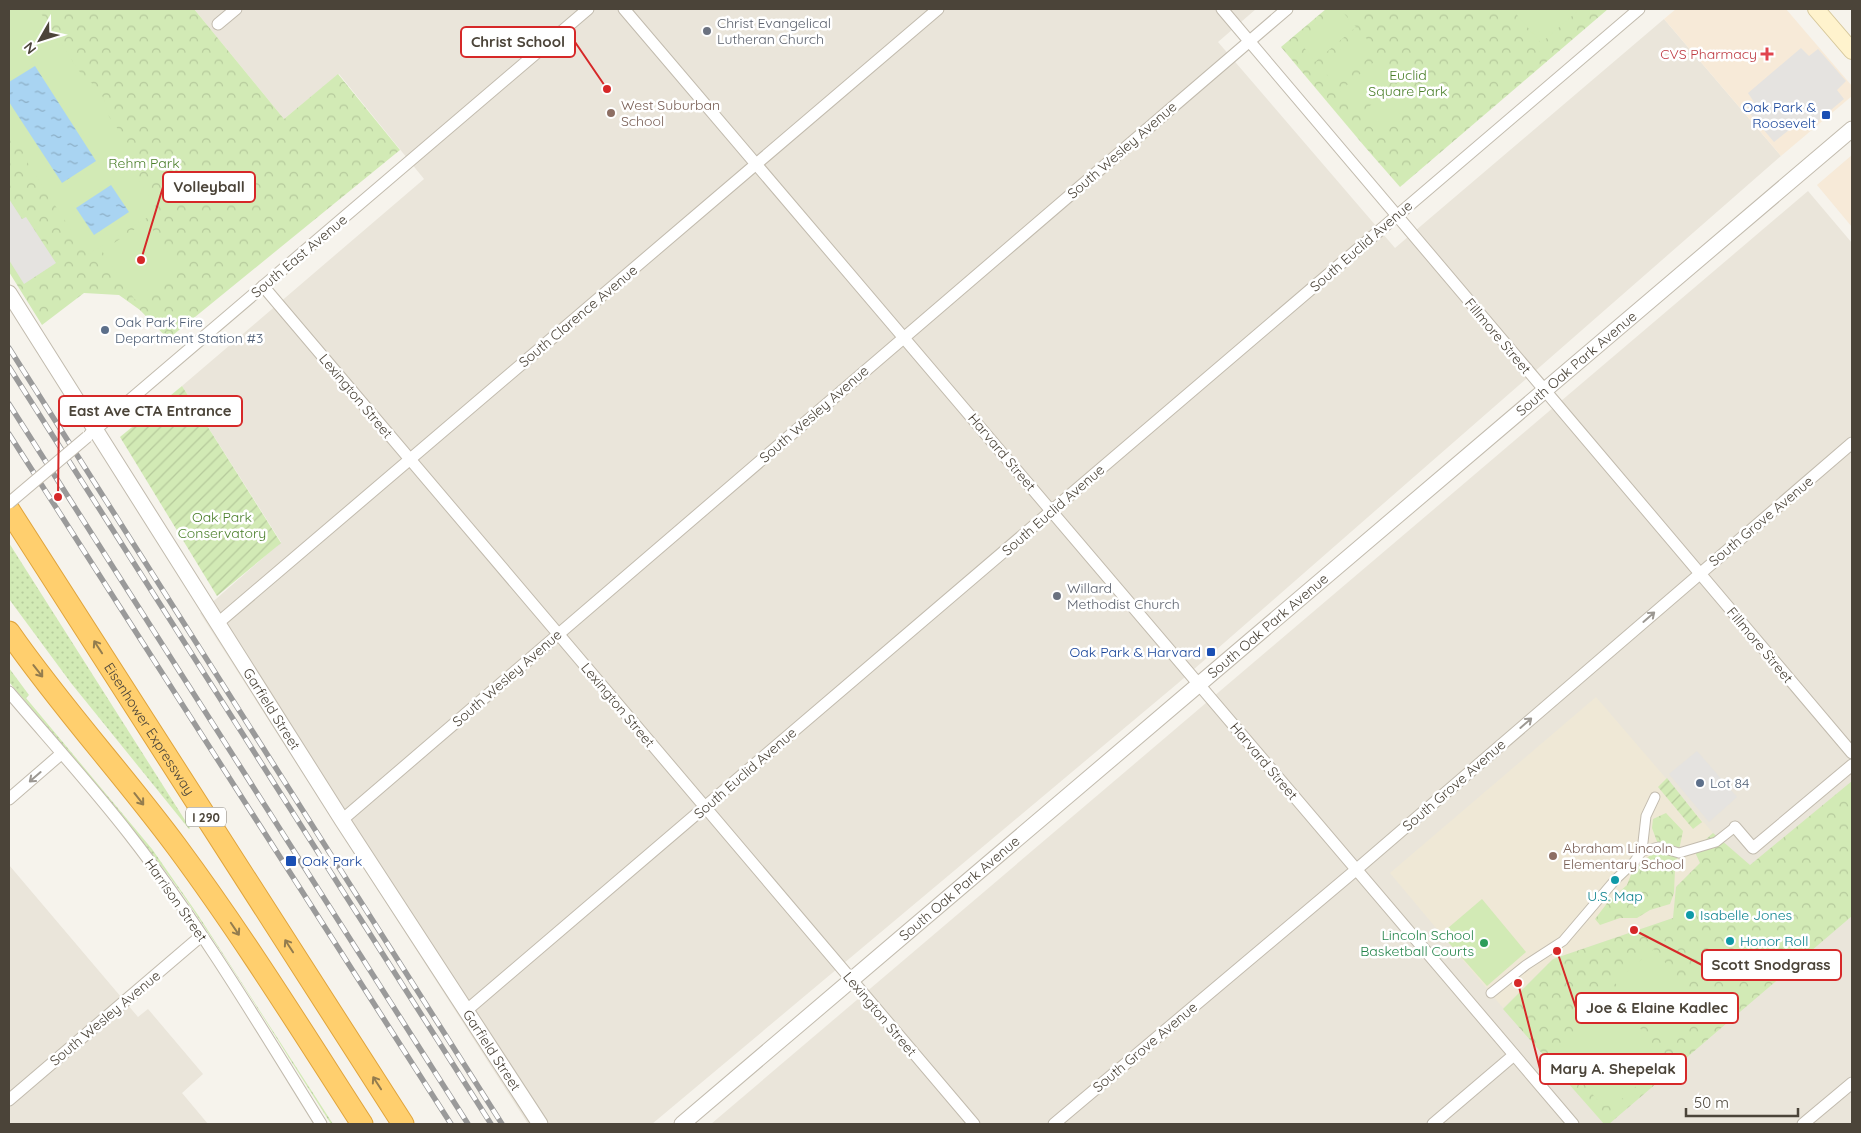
<svg xmlns="http://www.w3.org/2000/svg" width="1861" height="1133" viewBox="0 0 1861 1133" font-family="Quicksand,sans-serif">
<style>
.residential{fill:#eae5da}
.commercial{fill:#f7ead8}
.education{fill:#efe8d6}
.grass{fill:url(#grass-dots)}
.park{fill:url(#park-crowns)}
.garden{fill:url(#garden-furrows)}
.pitch{fill:#d2eab5}
.parking{fill:#e5e3e0}
.water{fill:url(#water-ripples)}
.lines{fill:none;stroke-linecap:round;stroke-linejoin:round}
.pedestrian-casing{stroke:#c2bbae;stroke-width:11}
.minor-casing{stroke:#c2bbae;stroke-width:13}
.tertiary-casing{stroke:#c2bbae;stroke-width:17}
.secondary-casing{stroke:#d6c79b;stroke-width:18}
.motorway-casing{stroke:#e0a43c;stroke-width:23}
.pedestrian{stroke:#fff;stroke-width:9}
.minor{stroke:#fff;stroke-width:11}
.tertiary{stroke:#fff;stroke-width:15}
.secondary{stroke:#fff3cd;stroke-width:16}
.motorway{stroke:#ffcf6e;stroke-width:21}
.rail-casing{stroke:#9a9a9a;stroke-width:5.5}
.rail{stroke:#fff;stroke-width:4;stroke-dasharray:11;stroke-linecap:butt}
.minor-bridge-casing{stroke:#c2bbae;stroke-width:13;stroke-linecap:butt}
.minor-bridge{stroke:#fff;stroke-width:11}
.oneway{stroke:#9c9892}
.oneway2{stroke:#937c4e}
.worship-dot{fill:#6b7280;stroke:#fff;stroke-width:2}
.health-dot{fill:#e0444e;stroke:#fff;stroke-width:2}
.education-dot{fill:#8d6e63;stroke:#fff;stroke-width:2}
.transit-dot{fill:#1a4fb4;stroke:#fff;stroke-width:2}
.service-dot{fill:#5c6f8a;stroke:#fff;stroke-width:2}
.culture-dot{fill:#0f9aa8;stroke:#fff;stroke-width:2}
.leisure-dot{fill:#2e9e5b;stroke:#fff;stroke-width:2}
.labels{text-anchor:middle;dominant-baseline:central;stroke-width:5;stroke-linejoin:round;paint-order:stroke}
.shield{fill:#fff;stroke:#817c74;stroke-width:1}
.shield-label{font-size:12px;font-weight:bold;fill:#4b4439}
.worship-label{font-size:14px;fill:#5b616d;stroke:#fff;text-anchor:start}
.health-label{font-size:14px;fill:#be3a42;stroke:#fff;text-anchor:end}
.park-label{font-size:14px;fill:#4a7f2a;stroke:#fff}
.education-label{font-size:14px;fill:#785e54;stroke:#fff;text-anchor:start}
.transit-label{font-size:14px;fill:#164399;stroke:#fff;text-anchor:end}
.street-label{font-size:14px;fill:#4b4439;stroke:#fff}
.service-label{font-size:14px;fill:#4e5e75;stroke:#fff;text-anchor:start}
.culture-label{font-size:14px;fill:#0d838f;stroke:#fff;text-anchor:start}
.leisure-label{font-size:14px;fill:#27864d;stroke:#fff;text-anchor:end}
.leader{fill:none;stroke:#d62828;stroke-width:2}
.callout-dot{fill:#d62828;stroke:#fff;stroke-width:2}
.callout{fill:#fff;stroke:#d62828;stroke-width:2}
.callout-label{font-size:15px;text-anchor:middle;font-weight:bold;fill:#4b4439}
</style>
<defs>
<pattern id="grass-dots" width="8" height="8" patternUnits="userSpaceOnUse" patternTransform="scale(1.25)"><rect width="8" height="8" fill="#d2eab5"/><path d="M2 2h.1M6 6h.1" fill="none" stroke="#b6ca9c" stroke-width="1.8" stroke-linecap="round"/></pattern>
<pattern id="park-crowns" width="20" height="18" patternUnits="userSpaceOnUse" patternTransform="scale(1.25)"><rect width="20" height="18" fill="#d2eab5"/><path d="M2 6a3 3 0 1 1 6 0M12 15a3 3 0 1 1 6 0" fill="none" stroke="#b6ca9c"/></pattern>
<pattern id="garden-furrows" width="10" height="10" patternUnits="userSpaceOnUse" patternTransform="scale(1.25)"><rect width="10" height="10" fill="#d2eab5"/><path d="M-1 1l2-2M0 10L10 0M9 11l2-2" fill="none" stroke="#b6ca9c"/></pattern>
<pattern id="water-ripples" width="26" height="14" patternUnits="userSpaceOnUse" patternTransform="scale(1.25)"><rect width="26" height="14" fill="#a9d4f2"/><path d="M2 4q2-2 4 0t4 0M15 11q2-2 4 0t4 0" fill="none" stroke="#8caec5"/></pattern>
</defs>
<rect width="100%" height="100%" fill="#f6f3ec"/>
<!-- residential -->
<g class="residential">
<path d="M194 9H1256L1218 42 1395 248 1664 19 1781 156 1177 684 652 1124H528L200 613 281 542 182 386 424 179 339 74 284 119Z"/>
<path d="M1808 191 1852 243V1124H711Z"/>
<path d="M9 865 138 1017 148 1009 203 1074 182 1093 208 1124H9Z"/>
</g>
<!-- commercial -->
<g class="commercial">
<path d="M1676 9H1786L1852 86V96L1781 156 1664 19Z"/>
<path d="M1852 155V227L1817 185Z"/>
</g>
<!-- education -->
<path class="education" d="M1596 697 1713 833 1694 850 1700 863 1676 887 1673 918 1553 959 1503 1008 1390 873Z"/>
<!-- grass -->
<g class="grass">
<path d="M9 543 190 828 189 829 71 683 9 599Z"/>
<path d="M9 668 29 695 26 698 152 849 198 915 333 1124H331C281 1046 233 967 180 891 127 818 67 751 9 682Z"/>
</g>
<!-- park -->
<g class="park">
<path d="M9 9H194L284 119 338 74 400 150 168 339 140 310 119 295 84 293 42 325 9 272Z"/>
<path d="M1326 9H1608L1400 187 1365 147 1281 47Z"/>
<path d="M1852 781V916L1609 1124H1604L1503 1009 1553 959 1673 918 1676 887 1700 863 1694 850 1713 833 1750 865Z"/>
<path d="M1666 813 1683 831 1675 869 1674 893 1670 904 1650 910 1637 918H1620L1600 925 1595 919 1608 902 1627 885 1632 872 1659 847 1652 828 1653 819Z"/>
</g>
<!-- garden -->
<g class="garden">
<path d="M182 386 281 543 217 596 120 437Z"/>
<path d="M1667 778 1702 822 1693 829 1658 787Z"/>
</g>
<!-- pitch -->
<g class="pitch">
<path d="M9 9H37L47 21 79 71 100 91 105 102 108 115 134 152 125 158 158 211 87 255 22 154 24 153 12 134 10 135 9 133Z"/>
<path d="M1340 9 1356 27 1315 62 1300 42Z"/>
<path d="M1512 9H1580L1541 43Z"/>
<path d="M1361 32 1377 51 1336 85 1320 67Z"/>
<path d="M1381 56 1397 75 1356 109 1340 91Z"/>
<path d="M1401 80 1417 99 1376 133 1360 114Z"/>
<path d="M147 221 180 270 135 300 102 251Z"/>
<path d="M1482 899 1526 952 1487 986 1441 934Z"/>
<path d="M1654 949 1707 1013 1668 1046 1614 982Z"/>
<path d="M1604 1010 1635 1022 1666 1060 1615 1105 1602 1106 1560 1054 1573 1035Z"/>
</g>
<!-- parking -->
<g class="parking">
<path d="M1801 48 1809 56 1818 49 1846 81 1837 90 1844 99 1807 130 1799 122 1774 142 1746 109 1754 102 1748 93Z"/>
<path d="M9 199 22 219 26 217 56 263 24 284 9 260Z"/>
<path d="M1697 751 1737 797 1709 822 1669 774Z"/>
</g>
<!-- water -->
<g class="water">
<path d="M35 66 96 161 62 183 9 102V82Z"/>
<path d="M111 185 129 212 94 235 76 208Z"/>
</g>
<g class="lines">
<defs>
<g id="pedestrian">
<path d="M1642 851 1646 816 1655 797"/>
<path d="M1491 993 1526 965 1563 941 1615 880 1634 862 1642 851 1659 847 1679 853 1716 842 1735 827"/>
</g>
<g id="minor">
<path d="M624 9 1573 1124"/>
<path d="M1222 9 1852 753"/>
<path d="M218 24 236 9"/>
<path d="M263 286 974 1124"/>
<path d="M90 434 588 9"/>
<path d="M218 623 938 9"/>
<path d="M9 692C49 739 91 785 129 834 200 925 260 1026 321 1124"/>
<path d="M9 799 61 754"/>
<path d="M342 820 1287 9"/>
<path d="M1735 827 1753 848 1852 765"/>
<path d="M467 1010 1639 9"/>
<path d="M9 1100 201 936"/>
<path d="M1054 1124 1357 869 1852 443"/>
<path d="M1433 1124 1514 1055"/>
<path d="M1803 1124 1852 1083"/>
</g>
<g id="tertiary">
<path id="s1" d="M9 293 342 820 540 1124"/>
<path id="s2" d="M682 1124 1852 129"/>
</g>
<path id="secondary" d="M1816 9 1852 51"/>
<g id="motorway">
<path id="s3" d="M9 510 403 1124"/>
<path d="M9 632C61 707 123 774 177 847 243 936 302 1031 362 1124"/>
</g>
</defs>
<!-- pedestrian casing -->
<use href="#pedestrian" class="pedestrian-casing"/>
<!-- minor casing -->
<use href="#minor" class="minor-casing"/>
<!-- tertiary casing -->
<use href="#tertiary" class="tertiary-casing"/>
<!-- secondary casing -->
<use href="#secondary" class="secondary-casing"/>
<!-- motorway casing -->
<use href="#motorway" class="motorway-casing"/>
<!-- pedestrian -->
<use href="#pedestrian" class="pedestrian"/>
<!-- minor -->
<use href="#minor" class="minor"/>
<!-- tertiary -->
<use href="#tertiary" class="tertiary"/>
<!-- secondary -->
<use href="#secondary" class="secondary"/>
<!-- motorway -->
<use href="#motorway" class="motorway"/>
<defs>
<g id="rail">
<path d="M9 348 502 1124"/>
<path d="M9 367 491 1124"/>
<path d="M9 404 468 1124"/>
<path d="M9 434 451 1124"/>
</g>
</defs>
<!-- rail casing -->
<use href="#rail" class="rail-casing"/>
<!-- rail -->
<use href="#rail" class="rail"/>
<defs>
<path id="minor-bridge" d="M9 503 87 437"/>
</defs>
<!-- minor-bridge casing -->
<use href="#minor-bridge" class="minor-bridge-casing"/>
<!-- minor-bridge -->
<use href="#minor-bridge" class="minor-bridge"/>
</g>
<!-- one-way arrows -->
<defs><path id="oneway-shaft" d="M-6 0H5M1.5-3L5.5 0L1.5 3" fill="none" stroke-width="1.6" stroke-linecap="round" stroke-linejoin="round" transform="scale(1.25)"/></defs>
<g class="oneway">
<use href="#oneway-shaft" transform="translate(1649 617) rotate(-41)"/>
<use href="#oneway-shaft" transform="translate(1526 723) rotate(-41)"/>
<use href="#oneway-shaft" transform="translate(35 777) rotate(139)"/>
</g>
<g class="oneway2">
<use href="#oneway-shaft" transform="translate(98 647) rotate(-123)"/>
<use href="#oneway-shaft" transform="translate(38 671) rotate(52)"/>
<use href="#oneway-shaft" transform="translate(139 799) rotate(52)"/>
<use href="#oneway-shaft" transform="translate(235 929) rotate(56)"/>
<use href="#oneway-shaft" transform="translate(289 946) rotate(-123)"/>
<use href="#oneway-shaft" transform="translate(377 1083) rotate(-123)"/>
</g>
<!-- markers -->
<g class="worship-dot">
<circle cx="707" cy="31" r="5"/>
<circle cx="1057" cy="596" r="5"/>
</g>
<path class="health-dot" d="M1764.5 46.5h5v5h5v5h-5v5h-5v-5h-5v-5h5z"/>
<g class="education-dot">
<circle cx="611" cy="113" r="5"/>
<circle cx="1553" cy="856" r="5"/>
</g>
<g class="transit-dot">
<rect x="1821" y="110" width="10" height="10" rx="2.5"/>
<rect x="1206" y="647" width="10" height="10" rx="2.5"/>
<rect x="285" y="855" width="12" height="12" rx="2.5"/>
</g>
<g class="service-dot">
<circle cx="105" cy="330" r="5"/>
<circle cx="1700" cy="783" r="5"/>
</g>
<g class="culture-dot">
<circle cx="1615" cy="880" r="5"/>
<circle cx="1690" cy="915" r="5"/>
<circle cx="1730" cy="941" r="5"/>
</g>
<circle class="leisure-dot" cx="1484" cy="943" r="5"/>
<g class="labels">
<!-- shield labels -->
<rect class="shield" x="186" y="807.5" width="40" height="19" rx="4"/>
<g class="shield-label">
<text x="206" y="817">I 290</text>
</g>
<!-- worship labels -->
<g class="worship-label">
<text x="717" y="23">Christ Evangelical<tspan x="717" dy="16">Lutheran Church</tspan></text>
<text x="1067" y="588">Willard<tspan x="1067" dy="16">Methodist Church</tspan></text>
</g>
<!-- health labels -->
<g class="health-label">
<text x="1757" y="54">CVS Pharmacy</text>
</g>
<!-- park labels -->
<g class="park-label">
<text x="1408" y="75">Euclid<tspan x="1408" dy="16">Square Park</tspan></text>
<text x="144" y="163">Rehm Park</text>
<text x="222" y="517">Oak Park<tspan x="222" dy="16">Conservatory</tspan></text>
</g>
<!-- education labels -->
<g class="education-label">
<text x="621" y="105">West Suburban<tspan x="621" dy="16">School</tspan></text>
<text x="1563" y="848">Abraham Lincoln<tspan x="1563" dy="16">Elementary School</tspan></text>
</g>
<!-- transit labels -->
<g class="transit-label">
<text x="1816" y="107">Oak Park &amp;<tspan x="1816" dy="16">Roosevelt</tspan></text>
<text x="1201" y="652">Oak Park &amp; Harvard</text>
<text x="302" y="861" text-anchor="start">Oak Park</text>
</g>
<!-- street labels -->
<g class="street-label">
<text transform="translate(1122 150) rotate(-41)">South Wesley Avenue</text>
<text transform="translate(1361 246) rotate(-41)">South Euclid Avenue</text>
<text transform="translate(299 256) rotate(-40)">South East Avenue</text>
<text transform="translate(578 316) rotate(-40)">South Clarence Avenue</text>
<text transform="translate(1498 336) rotate(50)">Fillmore Street</text>
<text stroke="none"><textPath href="#s2" startOffset="1174">South Oak Park Avenue</textPath></text>
<text transform="translate(356 396) rotate(50)">Lexington Street</text>
<text transform="translate(814 414) rotate(-41)">South Wesley Avenue</text>
<text transform="translate(1002 452) rotate(50)">Harvard Street</text>
<text transform="translate(1053 510) rotate(-41)">South Euclid Avenue</text>
<text transform="translate(1761 521) rotate(-40)">South Grove Avenue</text>
<text stroke="none"><textPath href="#s2" startOffset="769">South Oak Park Avenue</textPath></text>
<text transform="translate(1760 645) rotate(50)">Fillmore Street</text>
<text transform="translate(507 678) rotate(-41)">South Wesley Avenue</text>
<text transform="translate(618 705) rotate(50)">Lexington Street</text>
<text stroke="none"><textPath href="#s1" startOffset="492">Garfield Street</textPath></text>
<text stroke="none"><textPath href="#s3" startOffset="260">Eisenhower Expressway</textPath></text>
<text transform="translate(1264 761) rotate(50)">Harvard Street</text>
<text transform="translate(745 773) rotate(-41)">South Euclid Avenue</text>
<text transform="translate(1454 785) rotate(-41)">South Grove Avenue</text>
<text stroke="none"><textPath href="#s2" startOffset="364">South Oak Park Avenue</textPath></text>
<text transform="translate(176 900) rotate(55)">Harrison Street</text>
<text transform="translate(880 1014) rotate(50)">Lexington Street</text>
<text transform="translate(105 1018) rotate(-40)">South Wesley Avenue</text>
<text transform="translate(1145 1047) rotate(-40)">South Grove Avenue</text>
<text stroke="none"><textPath href="#s1" startOffset="898">Garfield Street</textPath></text>
</g>
<!-- service labels -->
<g class="service-label">
<text x="115" y="322">Oak Park Fire<tspan x="115" dy="16">Department Station #3</tspan></text>
<text x="1710" y="783">Lot 84</text>
</g>
<!-- culture labels -->
<g class="culture-label">
<text x="1615" y="896" text-anchor="middle">U.S. Map</text>
<text x="1700" y="915">Isabelle Jones</text>
<text x="1740" y="941">Honor Roll</text>
</g>
<!-- leisure labels -->
<g class="leisure-label">
<text x="1474" y="935">Lincoln School<tspan x="1474" dy="16">Basketball Courts</tspan></text>
</g>
</g>
<!-- callouts -->
<path class="leader" d="M607 89L575 42M141 260L163 187M58 497L59 411M1634 930L1702 965M1557 951L1576 1008M1518 983L1540 1069"/>
<g class="callout-dot">
<circle cx="607" cy="89" r="5"/>
<circle cx="141" cy="260" r="5"/>
<circle cx="58" cy="497" r="5"/>
<circle cx="1634" cy="930" r="5"/>
<circle cx="1557" cy="951" r="5"/>
<circle cx="1518" cy="983" r="5"/>
</g>
<g class="callout">
<rect x="461" y="27" width="114" height="30" rx="5"/>
<rect x="163" y="172" width="92" height="30" rx="5"/>
<rect x="59" y="396" width="183" height="30" rx="5"/>
<rect x="1702" y="950" width="139" height="30" rx="5"/>
<rect x="1576" y="993" width="162" height="30" rx="5"/>
<rect x="1540" y="1054" width="146" height="30" rx="5"/>
</g>
<g class="callout-label">
<text x="518" y="47">Christ School</text>
<text x="209" y="192">Volleyball</text>
<text x="150" y="416">East Ave CTA Entrance</text>
<text x="1771" y="970">Scott Snodgrass</text>
<text x="1657" y="1013">Joe &amp; Elaine Kadlec</text>
<text x="1613" y="1074">Mary A. Shepelak</text>
</g>
<!-- border -->
<rect width="1861" height="1133" fill="none" stroke="#4b4439" stroke-width="20"/>
<!-- north arrow -->
<g transform="translate(40 40) rotate(231)" stroke="#ffffff" stroke-width="4" paint-order="stroke">
<path d="M0-4L9 19L0 12L-9 19Z" fill="#4b4439"/>
<text y="-8" font-size="14" font-weight="bold" text-anchor="middle" fill="#4b4439">N</text>
</g>
<!-- scale -->
<path d="M1686 1108v8h112v-8" fill="none" stroke="#4b4439" stroke-width="2.5"/>
<text x="1694" y="1108" font-size="15" fill="#4b4439" stroke="#ffffff" stroke-width="4" paint-order="stroke">50 m</text>
</svg>
